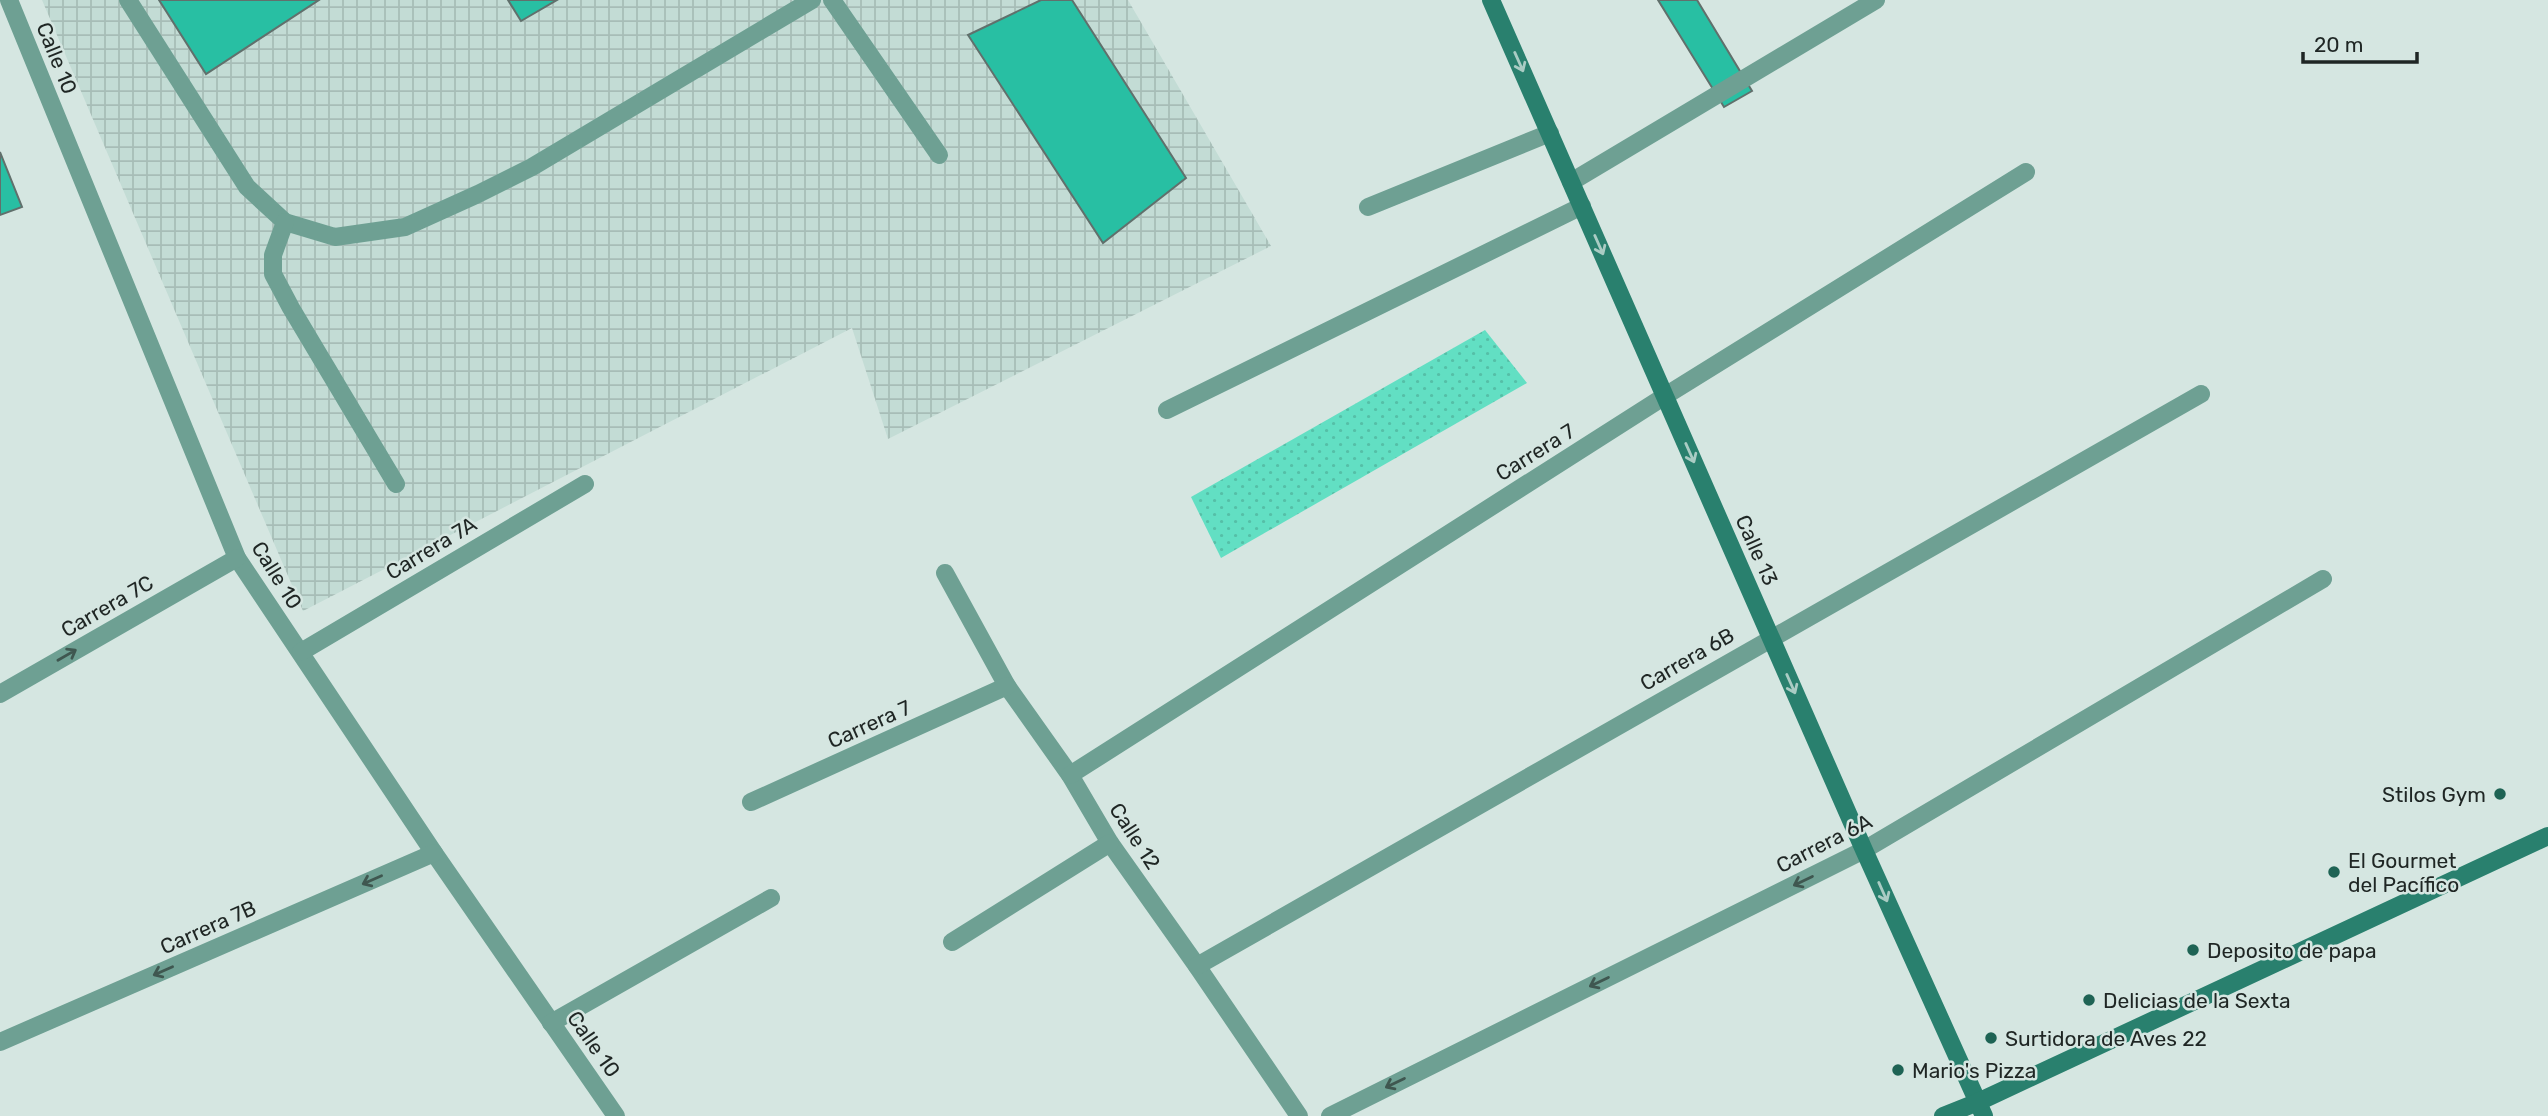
<svg xmlns="http://www.w3.org/2000/svg" width="2548" height="1116" viewBox="0 0 2548 1116" font-family="Rubik,sans-serif">
<style>
.industrial{fill:url(#industrial-grid)}
.grass{fill:url(#grass-dots)}
.building{fill:#28bfa3;stroke:#61706c;stroke-width:2}
.lines{fill:none;stroke-linecap:round;stroke-linejoin:round}
.lane{stroke:#6ea093;stroke-width:18}
.street{stroke:#6ea093;stroke-width:18}
.secondary{stroke:#29806e;stroke-width:18}
.oneway{stroke:#aaccc4}
.oneway2{stroke:#3f5750}
.poi-dot{fill:#1e6354;stroke:#d5e6e1;stroke-width:2.5}
.labels{text-anchor:middle;dominant-baseline:central;stroke-width:5;stroke-linejoin:round;paint-order:stroke}
.street-label{font-size:21px;fill:#1f2624;stroke:#d5e6e1}
.poi-label{font-size:21px;fill:#1f2624;stroke:#d5e6e1;text-anchor:start}
</style>
<defs>
<pattern id="industrial-grid" width="8" height="8" patternUnits="userSpaceOnUse" patternTransform="scale(1.75)"><rect width="8" height="8" fill="#c3dcd5"/><path d="M0 4h8M4 0v8" fill="none" stroke="#a7bdb7"/></pattern>
<pattern id="grass-dots" width="8" height="8" patternUnits="userSpaceOnUse" patternTransform="scale(1.75)"><rect width="8" height="8" fill="#62dfc3"/><path d="M2 2h.1M6 6h.1" fill="none" stroke="#55bfa7" stroke-width="1.8" stroke-linecap="round"/></pattern>
</defs>
<rect width="100%" height="100%" fill="#d5e6e1"/>
<!-- industrial -->
<path class="industrial" d="M42 0H1128L1271 246 888 439 852 328 303 611Z"/>
<!-- grass -->
<path class="grass" d="M1485 330 1527 383 1221 558 1191 497Z"/>
<!-- building -->
<g class="building">
<path d="M159 0H319L206 74Z"/>
<path d="M508 0H557L521 21Z"/>
<path d="M1041 0H1072L1186 178 1103 243 968 35Z"/>
<path d="M1658 0H1697L1752 91 1724 107Z"/>
<path d="M0 152 22 207 0 215Z"/>
</g>
<g class="lines">
<!-- lane -->
<g class="lane">
<path d="M128 0 247 187 285 222 335 237 405 227 478 194 532 167 812 0"/>
<path d="M832 0 939 155"/>
<path d="M1368 207 1550 133"/>
<path d="M285 222 273 255V274L291 308 396 484"/>
<path d="M1167 410 1582 206"/>
</g>
<!-- street -->
<g class="street">
<path d="M9 0 237 558 434 853 616 1116"/>
<path d="M1571 182 1876 0"/>
<path d="M945 573 1007 686 1070 775 1110 843 1197 966 1299 1116"/>
<path d="M301 652 585 484"/>
<path d="M0 694 237 558"/>
<path d="M1070 775 1665 396 2026 172"/>
<path d="M751 802 1007 686"/>
<path d="M952 942 1110 843"/>
<path d="M1197 966 2201 394"/>
<path d="M551 1023 771 898"/>
<path d="M0 1042 434 853"/>
<path d="M1330 1116 1864 850 2323 579"/>
</g>
<!-- secondary -->
<g class="secondary">
<path d="M1491 0 1864 850 1984 1116"/>
<path d="M1943 1116 1978 1102 2548 836"/>
</g>
</g>
<!-- one-way arrows -->
<defs><path id="oneway-shaft" d="M-6 0H5M1.5-3L5.5 0L1.5 3" fill="none" stroke-width="1.6" stroke-linecap="round" stroke-linejoin="round" transform="scale(1.75)"/></defs>
<g class="oneway">
<use href="#oneway-shaft" transform="translate(1519 62) rotate(66)"/>
<use href="#oneway-shaft" transform="translate(1599 245) rotate(66)"/>
<use href="#oneway-shaft" transform="translate(1690 453) rotate(66)"/>
<use href="#oneway-shaft" transform="translate(1791 684) rotate(66)"/>
<use href="#oneway-shaft" transform="translate(1883 892) rotate(66)"/>
</g>
<g class="oneway2">
<use href="#oneway-shaft" transform="translate(67 655) rotate(-30)"/>
<use href="#oneway-shaft" transform="translate(372 880) rotate(156)"/>
<use href="#oneway-shaft" transform="translate(1803 881) rotate(154)"/>
<use href="#oneway-shaft" transform="translate(163 971) rotate(156)"/>
<use href="#oneway-shaft" transform="translate(1599 982) rotate(154)"/>
<use href="#oneway-shaft" transform="translate(1395 1083) rotate(154)"/>
</g>
<!-- markers -->
<g class="poi-dot">
<circle cx="2500" cy="794" r="7"/>
<circle cx="2334" cy="872" r="7"/>
<circle cx="2193" cy="950" r="7"/>
<circle cx="2089" cy="1000" r="7"/>
<circle cx="1991" cy="1038" r="7"/>
<circle cx="1898" cy="1070" r="7"/>
</g>
<g class="labels">
<!-- street labels -->
<g class="street-label">
<text transform="translate(57 58) rotate(68)">Calle 10</text>
<text transform="translate(1535 452) rotate(-32)">Carrera 7</text>
<text transform="translate(431 548) rotate(-31)">Carrera 7A</text>
<text transform="translate(1757 550) rotate(66)">Calle 13</text>
<text transform="translate(277 575) rotate(58)">Calle 10</text>
<text transform="translate(107 606) rotate(-30)">Carrera 7C</text>
<text transform="translate(1687 659) rotate(-30)">Carrera 6B</text>
<text transform="translate(869 724) rotate(-24)">Carrera 7</text>
<text transform="translate(1135 836) rotate(57)">Calle 12</text>
<text transform="translate(1824 843) rotate(-27)">Carrera 6A</text>
<text transform="translate(208 927) rotate(-24)">Carrera 7B</text>
<text transform="translate(594 1044) rotate(55)">Calle 10</text>
</g>
<!-- poi labels -->
<g class="poi-label">
<text x="2486" y="794" text-anchor="end">Stilos Gym</text>
<text x="2348" y="860">El Gourmet<tspan x="2348" dy="24">del Pacífico</tspan></text>
<text x="2207" y="950">Deposito de papa</text>
<text x="2103" y="1000">Delicias de la Sexta</text>
<text x="2005" y="1038">Surtidora de Aves 22</text>
<text x="1912" y="1070">Mario's Pizza</text>
</g>
</g>
<!-- scale -->
<path d="M2303 52v10h114v-10" fill="none" stroke="#1f2624" stroke-width="3.5"/>
<text x="2314" y="52" font-size="21" fill="#1f2624" stroke="#d5e6e1" stroke-width="5" paint-order="stroke">20 m</text>
</svg>
